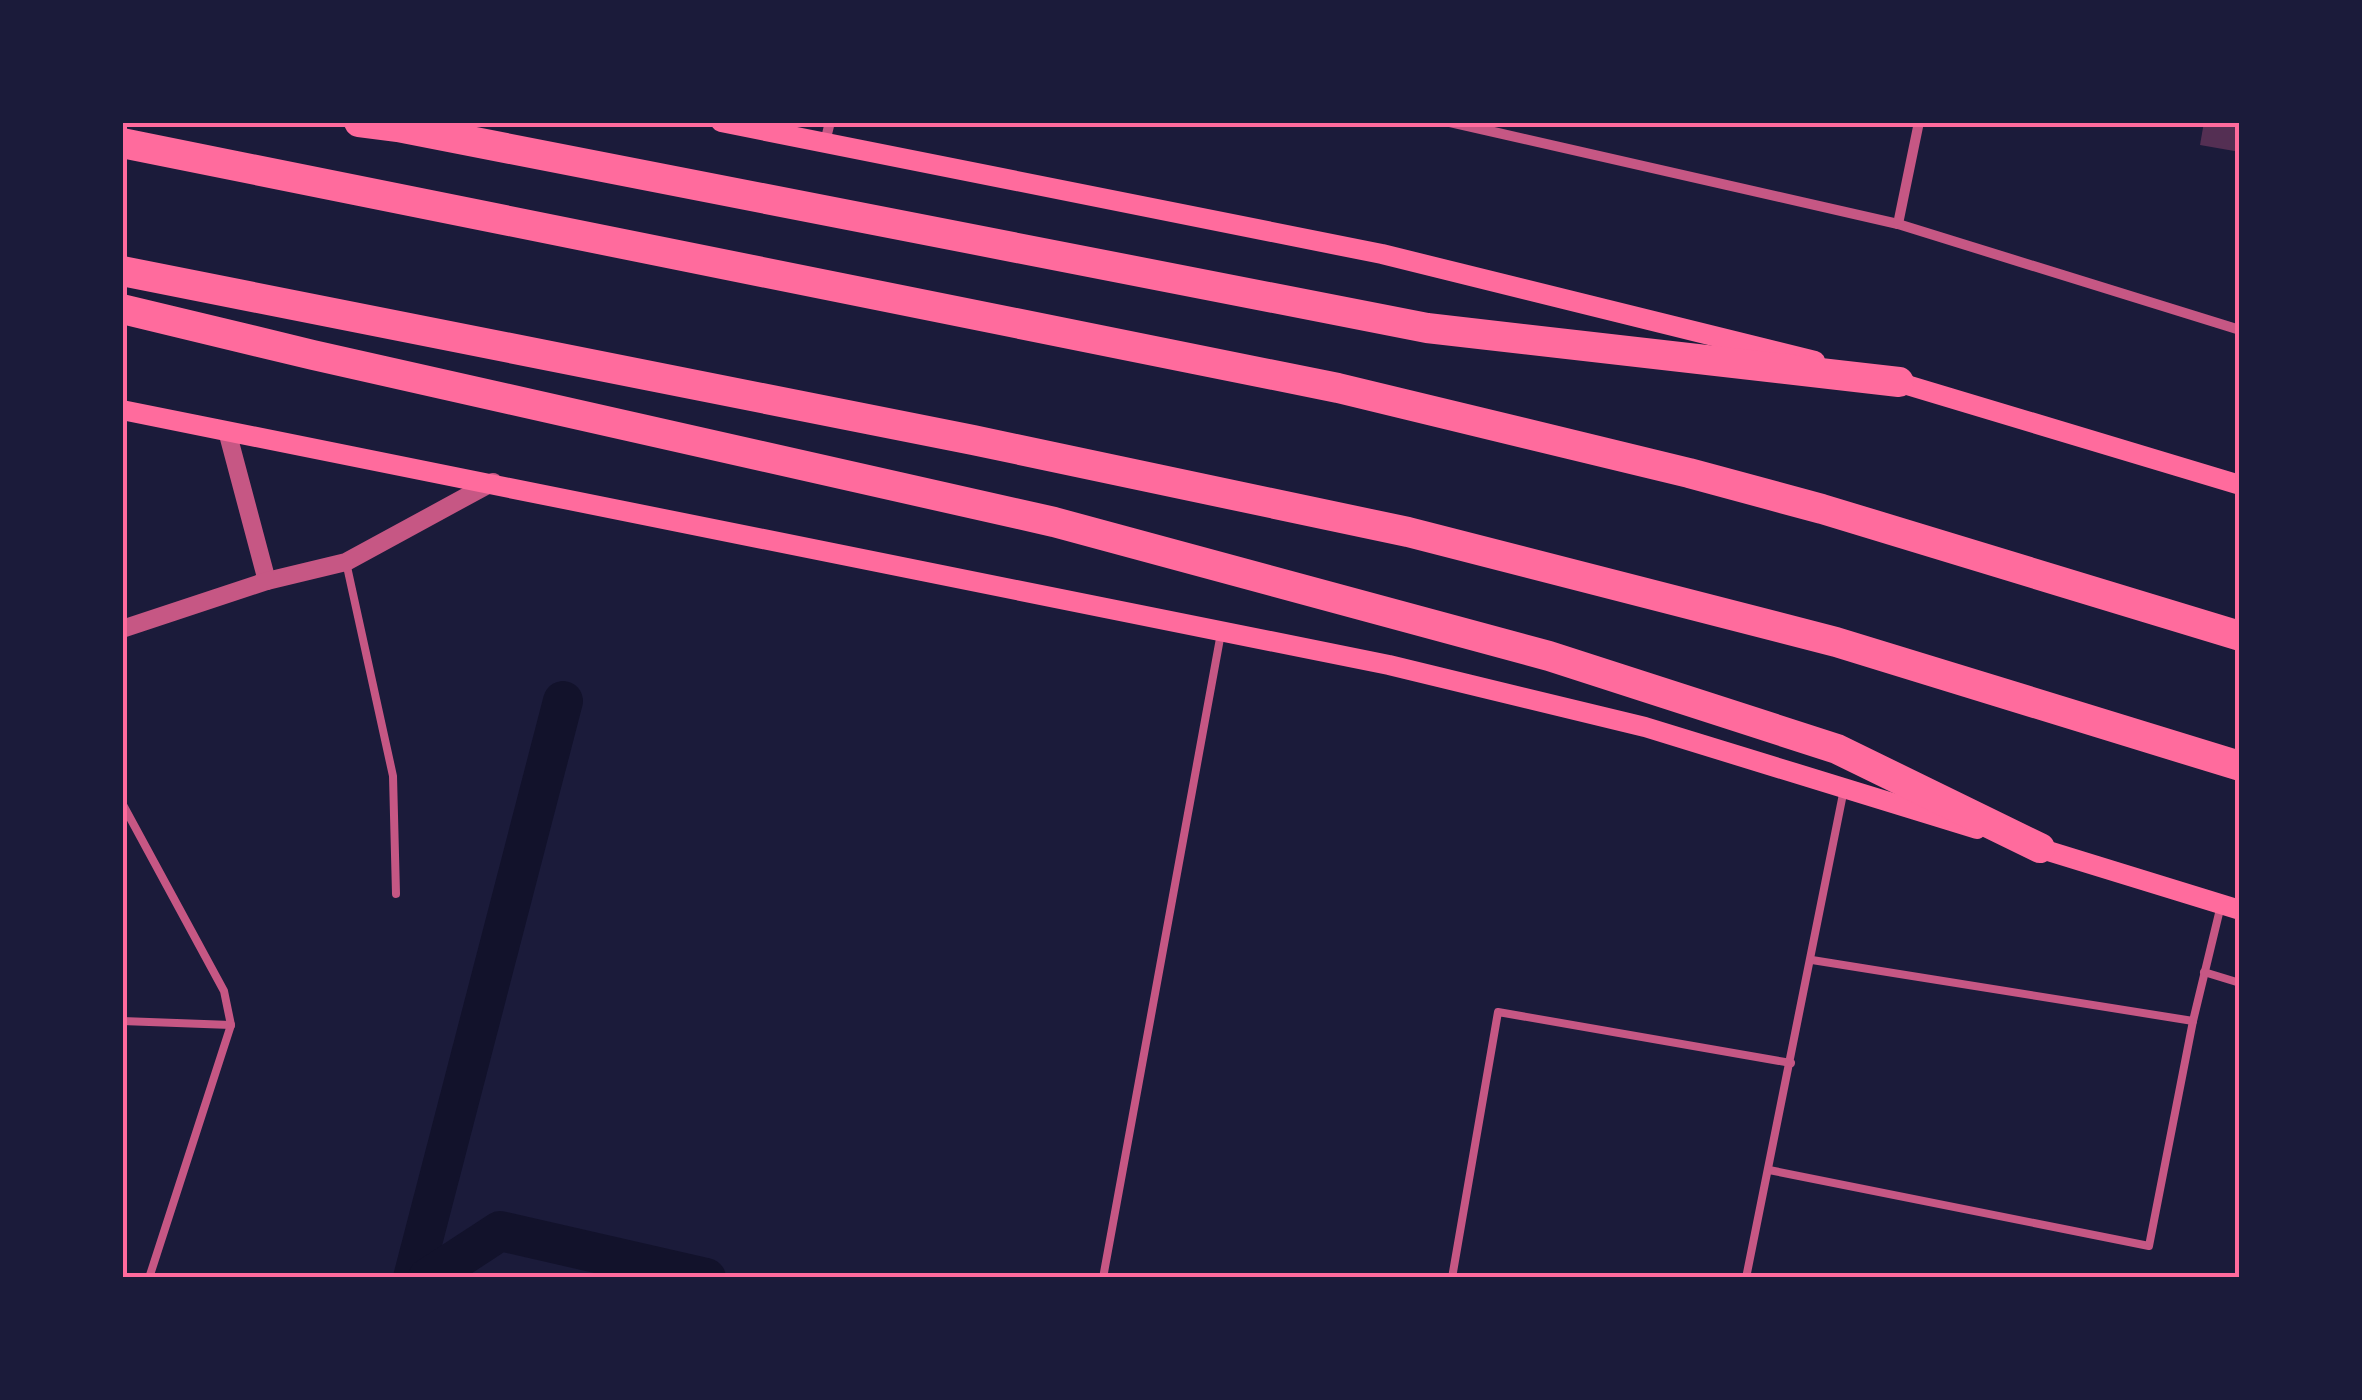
<svg xmlns="http://www.w3.org/2000/svg" width="2362" height="1400" viewBox="0 0 2362 1400" font-family="'Noto Sans',sans-serif">
<style>
.lines{fill:none;stroke-linecap:round;stroke-linejoin:round}
.canal{stroke:#12122b;stroke-width:40}
.building{fill:#542f53}
.service{stroke:#c65784;stroke-width:8}
.minor{stroke:#c65784;stroke-width:10}
.tertiary{stroke:#c65784;stroke-width:18}
.secondary{stroke:#ff6b9d;stroke-width:20}
.motorway{stroke:#ff6b9d;stroke-width:30}
.neatline{fill:none;stroke:#ff6b9d;stroke-width:4}
</style>
<rect width="100%" height="100%" fill="#1b1b3a"/>
<g class="lines">
<!-- canal -->
<g class="canal">
<path d="M413 1278 563 701"/>
<path d="M428 1278 500 1231 706 1278"/>
</g>
</g>
<!-- building -->
<path class="building" d="M2204 122H2240V152L2200 145Z"/>
<g class="lines">
<!-- service -->
<g class="service">
<path d="M346 562 393 776 396 894"/>
<path d="M122 803 224 991 231 1025 149 1278"/>
<path d="M1812 960 2193 1021"/>
<path d="M2204 972 2240 983"/>
<path d="M122 1021 231 1025"/>
<path d="M1769 1170 2149 1246 2193 1021 2221 905"/>
<path d="M1103 1278 1221 633"/>
<path d="M1452 1278 1498 1012 1791 1063"/>
<path d="M1746 1278 1844 789"/>
</g>
<!-- minor -->
<g class="minor">
<path d="M1450 122 1898 224 2240 330"/>
<path d="M825 142 830 122"/>
<path d="M1898 224 1919 122"/>
</g>
<!-- tertiary -->
<g class="tertiary">
<path d="M227 431 267 581"/>
<path d="M122 629 267 581 346 562 493 482"/>
</g>
<!-- secondary -->
<g class="secondary">
<path d="M721 122 1382 254 1815 361"/>
<path d="M1887 379 2240 485"/>
<path d="M122 410 1389 665 1645 727 1977 829"/>
<path d="M2029 845 2240 910"/>
</g>
<!-- motorway -->
<g class="motorway">
<path d="M359 122 398 127 1427 328 1899 382"/>
<path d="M122 143 1338 388 1689 473 1822 509 2240 636"/>
<path d="M122 271 973 440 1408 532 1836 642 2240 766"/>
<path d="M122 309 313 355 1054 522 1549 656 1837 749 2040 848"/>
</g>
</g>
<!-- border -->
<rect width="2362" height="1400" fill="none" stroke="#1b1b3a" stroke-width="250"/>
<rect x="125" y="125" width="2112" height="1150" class="neatline"/>
</svg>
